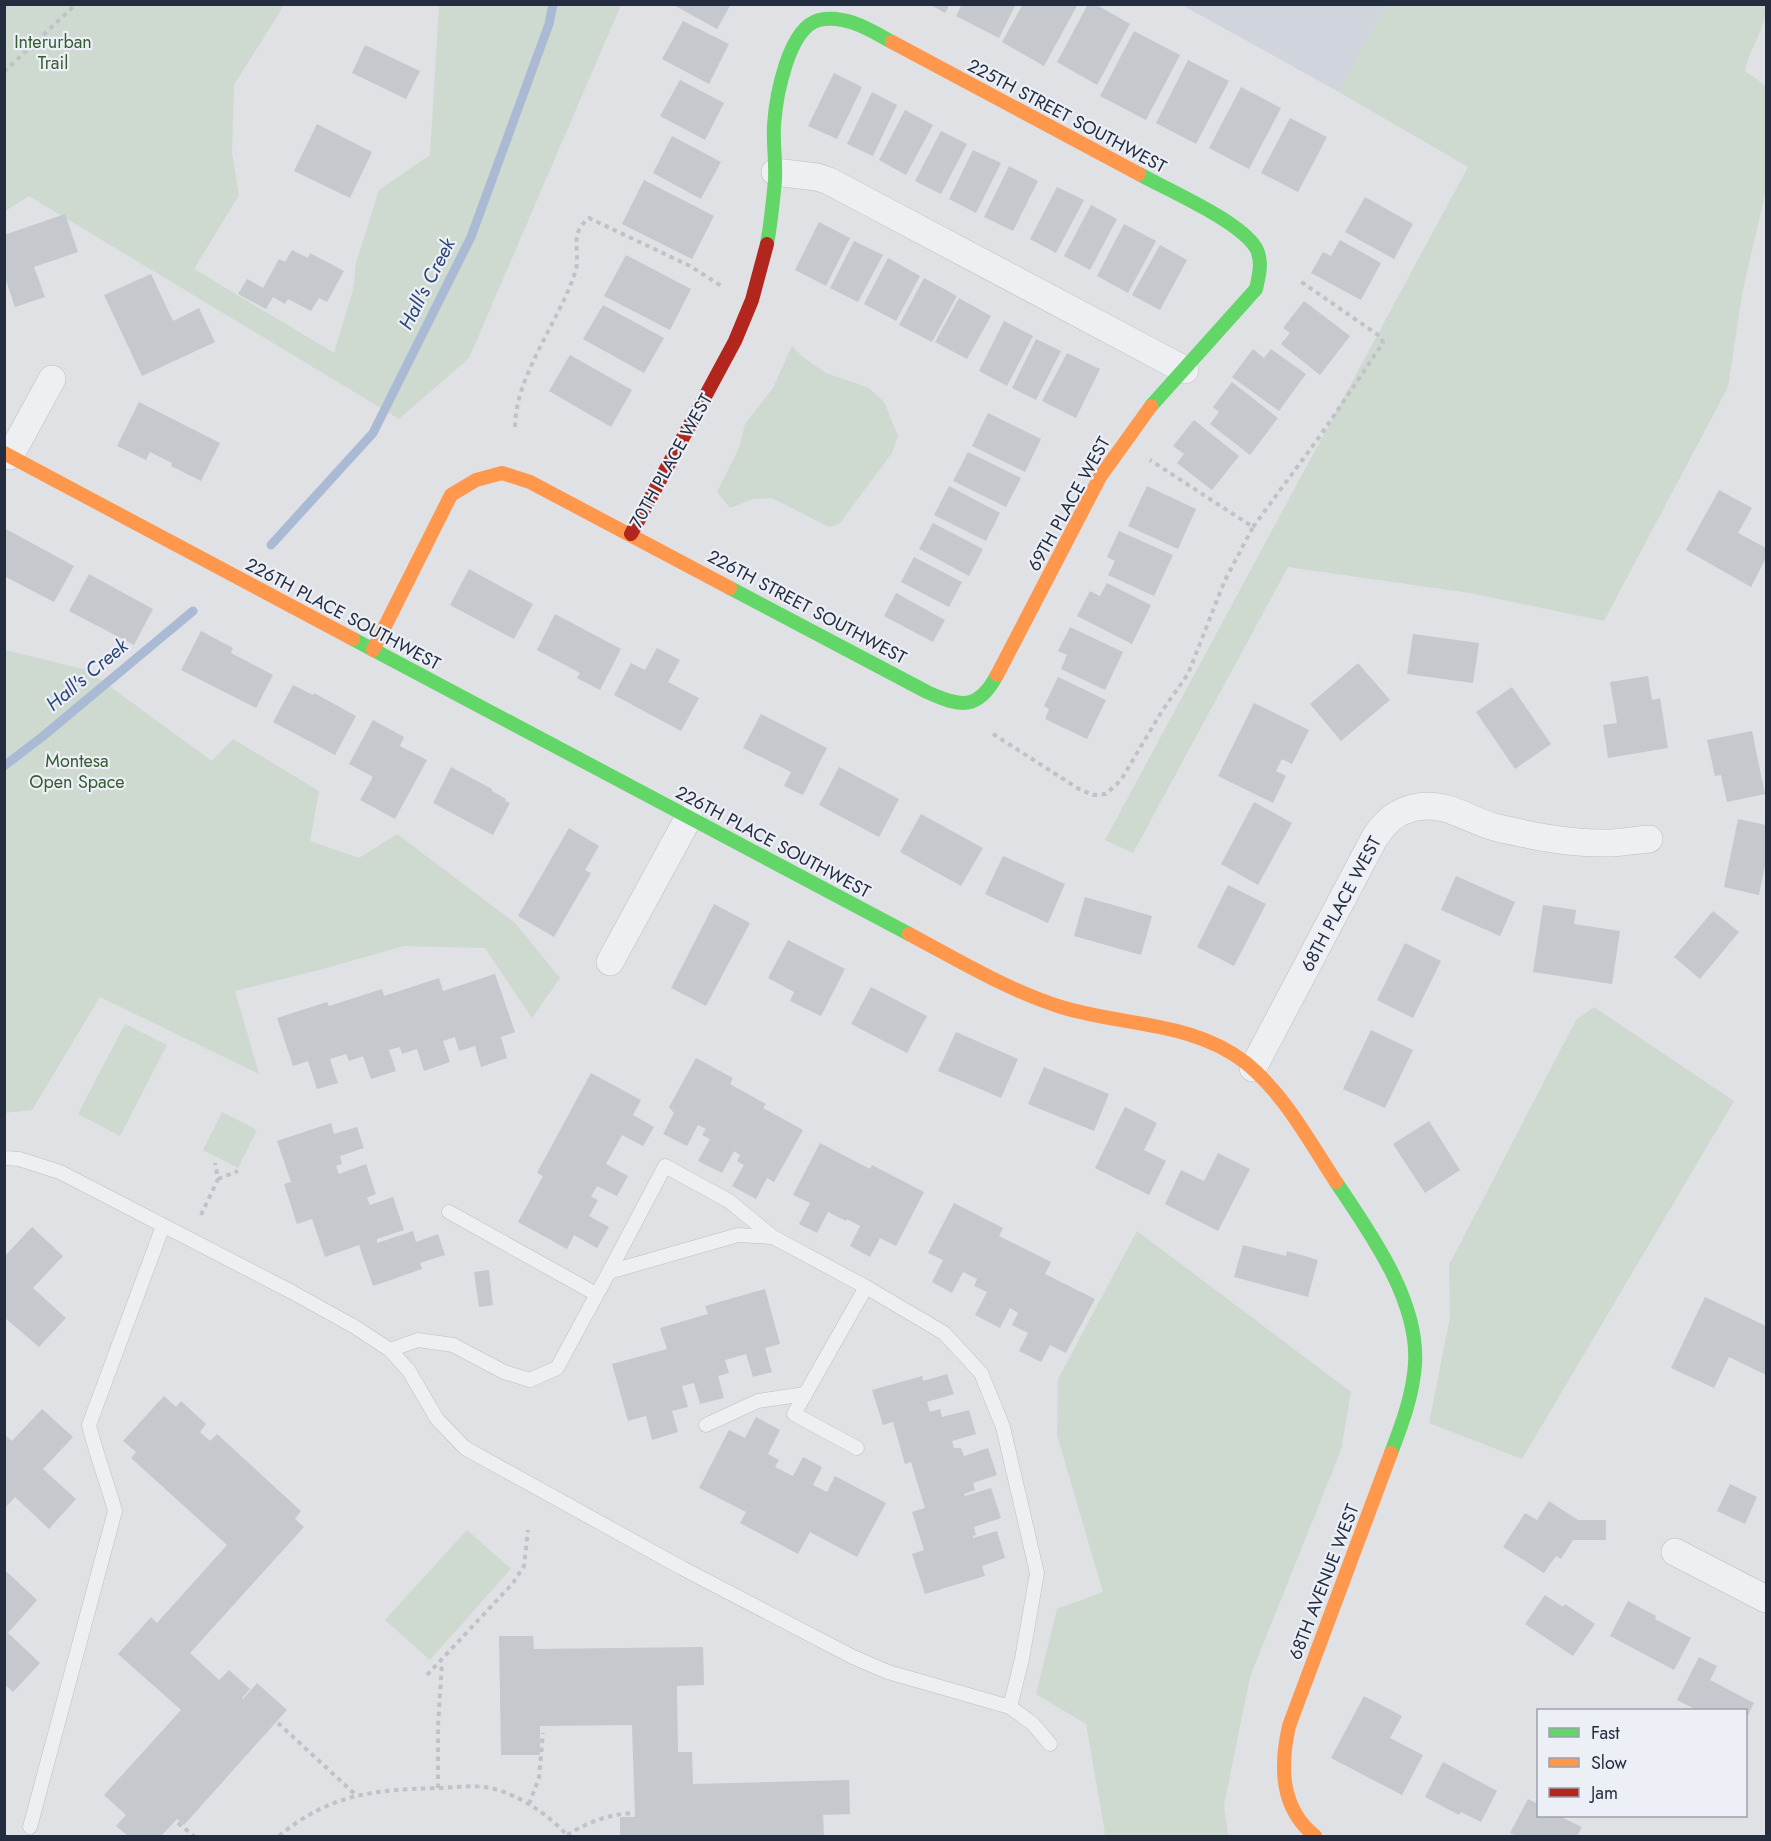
<svg xmlns="http://www.w3.org/2000/svg" width="1771" height="1841" viewBox="0 0 1771 1841" font-family="Jost,sans-serif">
<style>
.built{fill:#d0d4dc}
.green{fill:#ced9cf}
.lines{fill:none;stroke-linecap:round;stroke-linejoin:round}
.stream{stroke:#aabad4;stroke-width:9}
.building{fill:#c5c8cc}
.lane-casing{stroke:#bdbfc3;stroke-width:15}
.street-casing{stroke:#bdbfc3;stroke-width:28}
.path{stroke:#c0c2c8;stroke-width:4;stroke-dasharray:4.5 4.5;stroke-linecap:butt}
.lane{stroke:#eeeff2;stroke-width:14}
.street{stroke:#eeeff2;stroke-width:27}
.fast{stroke:#63d668;stroke-width:14}
.slow{stroke:#ff974d;stroke-width:14}
.jam{stroke:#b3261e;stroke-width:14}
.labels{text-anchor:middle;dominant-baseline:central;stroke-width:4.5;stroke-linejoin:round;paint-order:stroke}
.park-label{font-size:18px;fill:#355d30;stroke:#eceff6}
.street-label{font-size:18px;fill:#242c40;stroke:#eceff6}
.water-label{font-size:20px;font-style:italic;fill:#2b4678;stroke:#eceff6}
</style>
<rect width="100%" height="100%" fill="#dfe1e5"/>
<!-- built -->
<path class="built" d="M1182 5H1386L1339 92Z"/>
<!-- green -->
<g class="green">
<path d="M1386 4 1766 5C1767 28 1749 48 1745 71L1766 86V190L1742 294 1728 387 1604 621 1470 593 1288 567 1133 853 1105 840 1468 167 1339 92Z"/>
<path d="M4 5H284L234 85 232 153 239 195 194 269 334 353 353 290 356 263 379 190 430 155 439 5H621L469 358 399 419 29 196 5 211Z"/>
<path d="M792 346 804 358 826 373 869 388 884 402 898 436 892 453 839 524 829 527 772 498 753 499 730 508 717 492 739 448 745 424 773 388Z"/>
<path d="M5 650 87 670 212 761 233 739 319 791 310 841 359 858 397 834 515 923 560 978 532 1018 485 948 404 946 323 969 235 991 259 1074 100 997 32 1110 5 1113Z"/>
<path d="M1594 1007 1734 1101 1522 1459 1429 1423 1450 1317 1449 1265 1576 1020Z"/>
<path d="M125 1024 167 1045 120 1136 78 1114Z"/>
<path d="M222 1112 257 1130 238 1168 203 1150Z"/>
<path d="M1137 1231 1351 1392 1341 1450 1250 1677 1224 1805 1228 1836H1103L1105 1833 1086 1724 1036 1694 1057 1609 1103 1592 1057 1435 1058 1379Z"/>
<path d="M467 1530 511 1569 430 1660 385 1620Z"/>
</g>
<g class="lines">
<!-- stream -->
<g class="stream">
<path d="M271 545 373 433 471 237 549 24 553 4"/>
<path d="M4 766 42 737 193 611"/>
</g>
</g>
<!-- building -->
<g class="building">
<path d="M672 4H731L717 29Z"/>
<path d="M929 4H950L945 13Z"/>
<path d="M962 4H1016L999 38 956 16Z"/>
<path d="M1023 4H1078L1044 66 1002 42Z"/>
<path d="M1088 4H1095L1130 24 1097 85 1057 62Z"/>
<path d="M683 21 729 44 709 84 662 59Z"/>
<path d="M1134 31 1180 55 1146 120 1100 96Z"/>
<path d="M365 45 420 71 406 99 352 73Z"/>
<path d="M1188 60 1229 81 1196 144 1156 123Z"/>
<path d="M834 73 862 87 837 139 808 126Z"/>
<path d="M680 80 724 103 705 140 660 116Z"/>
<path d="M1241 87 1281 108 1249 169 1209 148Z"/>
<path d="M872 92 897 105 873 156 847 144Z"/>
<path d="M905 110 933 125 906 175 879 160Z"/>
<path d="M1290 118 1327 137 1298 192 1261 173Z"/>
<path d="M317 124 372 152 350 198 294 171Z"/>
<path d="M941 131 967 144 941 194 915 181Z"/>
<path d="M672 136 721 162 701 199 653 173Z"/>
<path d="M973 150 1001 163 976 213 949 199Z"/>
<path d="M1009 166 1038 181 1013 231 984 217Z"/>
<path d="M644 180 714 216 692 259 622 224Z"/>
<path d="M1057 187 1084 200 1056 253 1030 239Z"/>
<path d="M1365 197 1413 224 1394 259 1345 232Z"/>
<path d="M1091 205 1117 219 1090 270 1064 256Z"/>
<path d="M65 214 78 252 34 267 45 297 15 307 4 275V235Z"/>
<path d="M819 222 850 238 826 286 795 270Z"/>
<path d="M1124 224 1156 241 1128 293 1097 276Z"/>
<path d="M1340 240 1381 263 1361 300 1311 273 1323 252 1331 256Z"/>
<path d="M854 241 883 255 858 302 830 288Z"/>
<path d="M1160 245 1187 260 1160 310 1132 295Z"/>
<path d="M292 250 308 258 310 253 344 271 327 302 319 298 311 311 288 299 285 304 273 297 266 309 238 294 247 279 263 288 279 259 285 262Z"/>
<path d="M626 255 691 289 670 330 604 296Z"/>
<path d="M888 258 920 276 896 321 864 304Z"/>
<path d="M151 274 173 321 199 308 215 342 142 376 104 295Z"/>
<path d="M924 278 957 296 932 342 899 325Z"/>
<path d="M959 298 991 316 967 359 935 342Z"/>
<path d="M1304 301 1350 336 1320 375 1281 344 1290 333 1283 328Z"/>
<path d="M603 305 664 338 644 373 583 339Z"/>
<path d="M1004 321 1033 336 1007 386 979 371Z"/>
<path d="M1036 339 1061 351 1036 400 1012 388Z"/>
<path d="M1253 349 1264 358 1271 349 1306 374 1279 411 1232 377Z"/>
<path d="M1067 353 1100 369 1076 418 1042 401Z"/>
<path d="M570 355 632 390 611 427 549 391Z"/>
<path d="M1232 382 1278 418 1250 455 1210 424 1219 412 1213 407Z"/>
<path d="M139 402 220 443 201 481 171 466 172 463 150 452 146 460 117 446Z"/>
<path d="M988 413 1041 439 1025 472 972 446Z"/>
<path d="M1194 420 1239 456 1212 490 1177 463 1184 454 1173 446Z"/>
<path d="M968 452 1021 478 1006 507 953 481Z"/>
<path d="M949 486 1000 513 986 541 934 515Z"/>
<path d="M1147 486 1196 509 1178 549 1128 526Z"/>
<path d="M1719 490 1752 508 1738 533 1766 548V558L1751 587 1686 550Z"/>
<path d="M933 523 983 549 969 576 919 549Z"/>
<path d="M4 528 74 566 54 602 4 576Z"/>
<path d="M1119 531 1173 555 1154 596 1108 575 1115 561 1107 557Z"/>
<path d="M914 557 962 582 949 607 901 582Z"/>
<path d="M469 569 533 604 514 639 450 605Z"/>
<path d="M89 574 153 609 134 645 69 611Z"/>
<path d="M1107 583 1151 605 1132 644 1077 616 1090 591 1100 596Z"/>
<path d="M896 593 945 620 933 642 884 616Z"/>
<path d="M555 614 621 649 600 690 577 678 580 673 537 650Z"/>
<path d="M1070 627 1123 652 1105 690 1061 669 1067 655 1058 651Z"/>
<path d="M201 631 233 648 231 653 273 675 256 708 181 670Z"/>
<path d="M1413 634 1479 643 1473 683 1407 674Z"/>
<path d="M657 648 680 660 668 682 699 698 681 731 614 695 631 663 645 670Z"/>
<path d="M1358 663 1390 700 1341 741 1310 704Z"/>
<path d="M1648 676 1652 700 1660 698 1668 748 1608 758 1603 725 1617 723 1610 682Z"/>
<path d="M1058 677 1106 700 1087 739 1045 719 1049 709 1044 706Z"/>
<path d="M293 685 313 695 314 693 356 716 335 755 273 722Z"/>
<path d="M1512 687 1551 744 1515 769 1476 712Z"/>
<path d="M1254 703 1309 730 1292 764 1282 759 1276 771 1286 776 1273 803 1218 776Z"/>
<path d="M761 714 827 748 803 795 784 786 791 772 743 748Z"/>
<path d="M373 720 404 737 400 746 427 760 395 819 360 800 373 777 349 764Z"/>
<path d="M1752 731 1765 794 1727 802 1721 775 1715 776 1707 740Z"/>
<path d="M451 767 492 789V791L506 799 505 801 510 803 493 835 433 803Z"/>
<path d="M839 767 899 799 879 837 819 805Z"/>
<path d="M1254 802 1292 823 1258 885 1221 864Z"/>
<path d="M921 814 983 848 961 886 900 852Z"/>
<path d="M1738 819 1766 825V860L1759 895 1724 887Z"/>
<path d="M569 828 599 846 585 870 591 873 554 937 518 916Z"/>
<path d="M1003 856 1065 884 1048 923 985 894Z"/>
<path d="M1456 876 1515 902 1500 936 1441 910Z"/>
<path d="M1228 885 1266 904 1234 966 1197 947Z"/>
<path d="M1085 897 1152 916 1141 955 1074 936Z"/>
<path d="M714 904 750 923 706 1006 671 988Z"/>
<path d="M1543 905 1576 910 1574 924 1620 931 1612 984 1533 972Z"/>
<path d="M1713 911 1739 932 1700 979 1674 957Z"/>
<path d="M788 940 845 969 821 1016 790 1001 794 992 768 978Z"/>
<path d="M1405 943 1441 961 1413 1018 1377 1000Z"/>
<path d="M495 974 515 1032 501 1037 507 1058 481 1067 475 1046 459 1051 455 1037 443 1041 450 1062 424 1071 417 1049 402 1054 400 1047 389 1050 396 1071 371 1079 363 1056 349 1061 346 1054 330 1059 338 1083 317 1089 308 1061 293 1066 277 1018 327 1002 329 1006 382 989 384 996 439 978 443 991Z"/>
<path d="M871 987 927 1016 907 1053 851 1024Z"/>
<path d="M1371 1030 1413 1050 1385 1108 1343 1089Z"/>
<path d="M956 1032 1018 1059 1001 1098 938 1071Z"/>
<path d="M696 1058 733 1078 730 1084 766 1104 763 1108 803 1130 774 1182 767 1178 756 1199 732 1186 744 1165 737 1161 740 1155 734 1151 722 1173 698 1161 710 1139 702 1135 706 1129 698 1125 687 1146 663 1134 674 1113 669 1107Z"/>
<path d="M1044 1067 1109 1094 1094 1131 1028 1104Z"/>
<path d="M591 1073 641 1100 633 1115 654 1127 643 1146 622 1135 606 1164 628 1176 617 1196 597 1186 591 1197 598 1200 589 1216 609 1227 597 1248 574 1235 567 1249 518 1222 543 1176 537 1173Z"/>
<path d="M1125 1107 1157 1123 1144 1150 1166 1161 1149 1195 1095 1168Z"/>
<path d="M1429 1121 1460 1170 1425 1193 1393 1144Z"/>
<path d="M331 1123 334 1134 357 1127 364 1148 340 1156 342 1164 336 1166 339 1174 366 1164 376 1194 354 1203 367 1198 370 1205 393 1197 404 1230 377 1239V1243L413 1231 416 1242 438 1234 445 1255 420 1263 422 1269 373 1286 359 1245 325 1257 312 1219 297 1224 284 1184 291 1182 277 1141Z"/>
<path d="M820 1143 870 1169 872 1165 924 1192 896 1246 880 1238 870 1257 850 1246 860 1226 847 1219 846 1221 828 1212 817 1233 799 1224 810 1203 793 1195Z"/>
<path d="M1218 1153 1250 1169 1218 1231 1165 1204 1181 1170 1204 1181Z"/>
<path d="M954 1203 1003 1228 999 1236 1051 1262 1045 1274 1095 1299 1066 1353 1050 1345 1041 1362 1019 1351 1028 1333 1012 1325 1018 1313 1010 1308 1000 1328 975 1315 987 1292 974 1286 977 1279 963 1272 952 1293 932 1282 943 1260 928 1253Z"/>
<path d="M32 1227 63 1256 33 1288 66 1318 39 1347 4 1317V1257Z"/>
<path d="M1243 1245 1286 1256 1287 1251 1318 1260 1308 1297 1234 1277Z"/>
<path d="M489 1270 493 1305 479 1307 474 1272Z"/>
<path d="M765 1289 780 1344 765 1348 772 1372 753 1377 746 1354 725 1360 729 1373 718 1376 724 1398 700 1404 694 1383 682 1386 688 1407 672 1411 678 1432 652 1440 646 1416 628 1421 612 1364 667 1349 660 1328 708 1314 705 1306Z"/>
<path d="M1705 1297 1766 1326V1375L1729 1357 1714 1388 1671 1368Z"/>
<path d="M947 1374 954 1394 927 1402 930 1412 940 1409 942 1417 969 1410 976 1434 952 1441 954 1448H961L964 1456 988 1448 997 1475 973 1483 975 1490 964 1494 965 1496 991 1488 1001 1518 974 1527 976 1535 973 1536V1538L997 1531 1005 1558 982 1566 985 1576 925 1594 912 1554 924 1550 912 1512 925 1508 911 1462 905 1464 893 1422 883 1425 872 1390 922 1376 923 1381Z"/>
<path d="M164 1396 176 1407 181 1401 206 1424 200 1432 210 1441 217 1434 301 1511 295 1519 304 1527 190 1653 219 1680 229 1670 250 1689 242 1698 243 1699 257 1683 287 1710 184 1825 177 1819 161 1836H128L116 1826 126 1815 104 1795 181 1710 118 1654 151 1617 157 1623 227 1545 131 1458 136 1452 123 1441Z"/>
<path d="M42 1409 73 1437 43 1469 76 1499 49 1529 15 1497 4 1509V1434L12 1441Z"/>
<path d="M756 1417 780 1430 768 1454 779 1460 775 1467 793 1476 803 1457 822 1467 813 1485 827 1492 835 1476 886 1503 857 1557 810 1532 798 1554 740 1523 746 1512 699 1488 729 1430 745 1438Z"/>
<path d="M1730 1484 1757 1497 1745 1524 1717 1511Z"/>
<path d="M1549 1501 1578 1520H1606V1540H1573L1561 1559 1556 1556 1544 1573 1503 1547 1525 1513 1537 1520Z"/>
<path d="M7 1572 37 1600 8 1633 40 1663 13 1692 4 1684V1575Z"/>
<path d="M1545 1595 1563 1607 1565 1604 1595 1624 1573 1656 1525 1624Z"/>
<path d="M1628 1601 1656 1616 1655 1619 1691 1638 1674 1670 1610 1636Z"/>
<path d="M499 1636H533L534 1649 703 1647 704 1685 677 1686 678 1752H692L693 1784 849 1780 850 1814 823 1815 824 1836H620V1817H635L632 1725 540 1726V1755H501Z"/>
<path d="M1699 1657 1717 1666 1710 1680 1754 1703 1746 1719V1710H1697L1677 1700Z"/>
<path d="M1364 1696 1402 1716 1390 1738 1423 1755 1402 1795 1331 1758Z"/>
<path d="M1443 1762 1497 1791 1481 1822 1461 1812 1459 1815 1425 1797Z"/>
<path d="M1528 1799 1538 1804V1816H1559L1582 1827 1577 1836H1516L1510 1833Z"/>
</g>
<g class="lines">
<defs>
<g id="lane">
<path d="M4 1158 19 1159 60 1172 292 1292 355 1327 390 1350 409 1371 437 1419 465 1448 682 1568 853 1657 888 1672 1010 1707 1033 1724 1050 1744"/>
<path d="M449 1212 596 1294"/>
<path d="M609 1272 665 1166 729 1201 773 1237"/>
<path d="M390 1350 418 1340 453 1345 504 1372 530 1380 557 1368 609 1272 738 1235 773 1237 866 1287 944 1333 981 1373 1003 1427 1037 1573 1022 1659 1010 1707"/>
<path d="M706 1425 758 1401 805 1394"/>
<path d="M857 1448 794 1414 866 1287"/>
<path d="M30 1827 115 1511C107 1482 96 1454 89 1425L163 1226"/>
</g>
<g id="street">
<path d="M775 172 817 177 829 181 1185 370"/>
<path d="M10 456 52 379"/>
<path d="M610 962 689 817"/>
<path d="M1253 1068 1375 837C1386 821 1398 810 1418 807 1447 801 1471 822 1498 828 1533 836 1571 844 1607 843 1621 843 1635 840 1649 839"/>
<path d="M1675 1552 1766 1599"/>
</g>
</defs>
<!-- lane casing -->
<use href="#lane" class="lane-casing"/>
<!-- street casing -->
<use href="#street" class="street-casing"/>
<!-- path -->
<g class="path">
<path d="M4 72 76 4"/>
<path d="M515 427C515 377 559 321 575 273 582 252 567 236 589 218L690 266 723 287"/>
<path d="M1253 527 1320 436 1383 343 1381 337 1300 281"/>
<path d="M993 734 1079 789 1093 795 1106 794 1121 780 1162 711 1188 674 1225 580 1253 527 1150 460"/>
<path d="M218 1179 238 1171"/>
<path d="M201 1215 218 1179 215 1163"/>
<path d="M427 1675 513 1583 524 1566 528 1530"/>
<path d="M278 1723 357 1796"/>
<path d="M438 1788V1726L442 1662"/>
<path d="M529 1804 539 1778 543 1733"/>
<path d="M178 1823 194 1836"/>
<path d="M567 1835C589 1822 608 1814 634 1813"/>
<path d="M279 1836C330 1794 372 1790 437 1788 452 1788 468 1785 483 1787 513 1790 548 1814 568 1836"/>
</g>
<!-- lane -->
<use href="#lane" class="lane"/>
<!-- street -->
<use href="#street" class="street"/>
<!-- fast -->
<g class="fast">
<path d="M1139 174C1168 190 1240 221 1256 248 1263 261 1259 276 1256 289L1151 406"/>
<path d="M767 244C771 223 773 201 775 180 776 162 773 143 774 125 776 97 788 28 819 20 845 14 870 30 892 42"/>
<path d="M730 588 927 692C960 707 978 711 997 675"/>
<path d="M353 639 909 934"/>
<path d="M1336 1182C1370 1233 1419 1300 1415 1364 1413 1395 1402 1424 1391 1453"/>
</g>
<!-- slow -->
<g class="slow">
<path d="M892 42 1139 174"/>
<path d="M4 453 353 639"/>
<path d="M373 650 451 495 476 480 502 473 530 482 730 588"/>
<path d="M997 675 1100 477 1151 406"/>
<path d="M909 934C958 960 1007 990 1061 1007 1122 1026 1193 1021 1246 1063 1285 1095 1309 1141 1336 1182"/>
<path d="M1315 1836C1280 1808 1280 1766 1289 1726L1391 1453"/>
</g>
<!-- jam -->
<path class="jam" d="M631 534 735 341 752 300 767 244"/>
</g>
<g class="labels">
<!-- park labels -->
<g class="park-label">
<text x="53" y="42">Interurban<tspan x="53" dy="21">Trail</tspan></text>
<text x="77" y="761">Montesa<tspan x="77" dy="21">Open Space</tspan></text>
</g>
<!-- street labels -->
<g class="street-label">
<text transform="translate(1067 116) rotate(28)">225TH STREET SOUTHWEST</text>
<text transform="translate(671 461) rotate(-61)">70TH PLACE WEST</text>
<text transform="translate(1069 504) rotate(-61)">69TH PLACE WEST</text>
<text transform="translate(807 607) rotate(28)">226TH STREET SOUTHWEST</text>
<text transform="translate(343 614) rotate(28)">226TH PLACE SOUTHWEST</text>
<text transform="translate(773 842) rotate(28)">226TH PLACE SOUTHWEST</text>
<text transform="translate(1341 904) rotate(-62)">68TH PLACE WEST</text>
<text transform="translate(1324 1582) rotate(-69)">68TH AVENUE WEST</text>
</g>
<!-- water labels -->
<g class="water-label">
<text transform="translate(427 284) rotate(-63)">Hall's Creek</text>
<text transform="translate(87 675) rotate(-40)">Hall's Creek</text>
</g>
</g>
<!-- border -->
<rect width="1771" height="1841" fill="none" stroke="#242c40" stroke-width="12"/>
<!-- legend -->
<rect x="1537" y="1709" width="210" height="108" fill="#eceff6" stroke="#9ca1ad" stroke-width="1.5"/>
<rect x="1549" y="1728" width="30" height="9" fill="#63d668" stroke="#9ca1ad" stroke-width="1.5"/>
<text x="1591" y="1739" font-size="18" fill="#242c40">Fast</text>
<rect x="1549" y="1758" width="30" height="9" fill="#ff974d" stroke="#9ca1ad" stroke-width="1.5"/>
<text x="1591" y="1769" font-size="18" fill="#242c40">Slow</text>
<rect x="1549" y="1788" width="30" height="9" fill="#b3261e" stroke="#9ca1ad" stroke-width="1.5"/>
<text x="1591" y="1799" font-size="18" fill="#242c40">Jam</text>
</svg>
